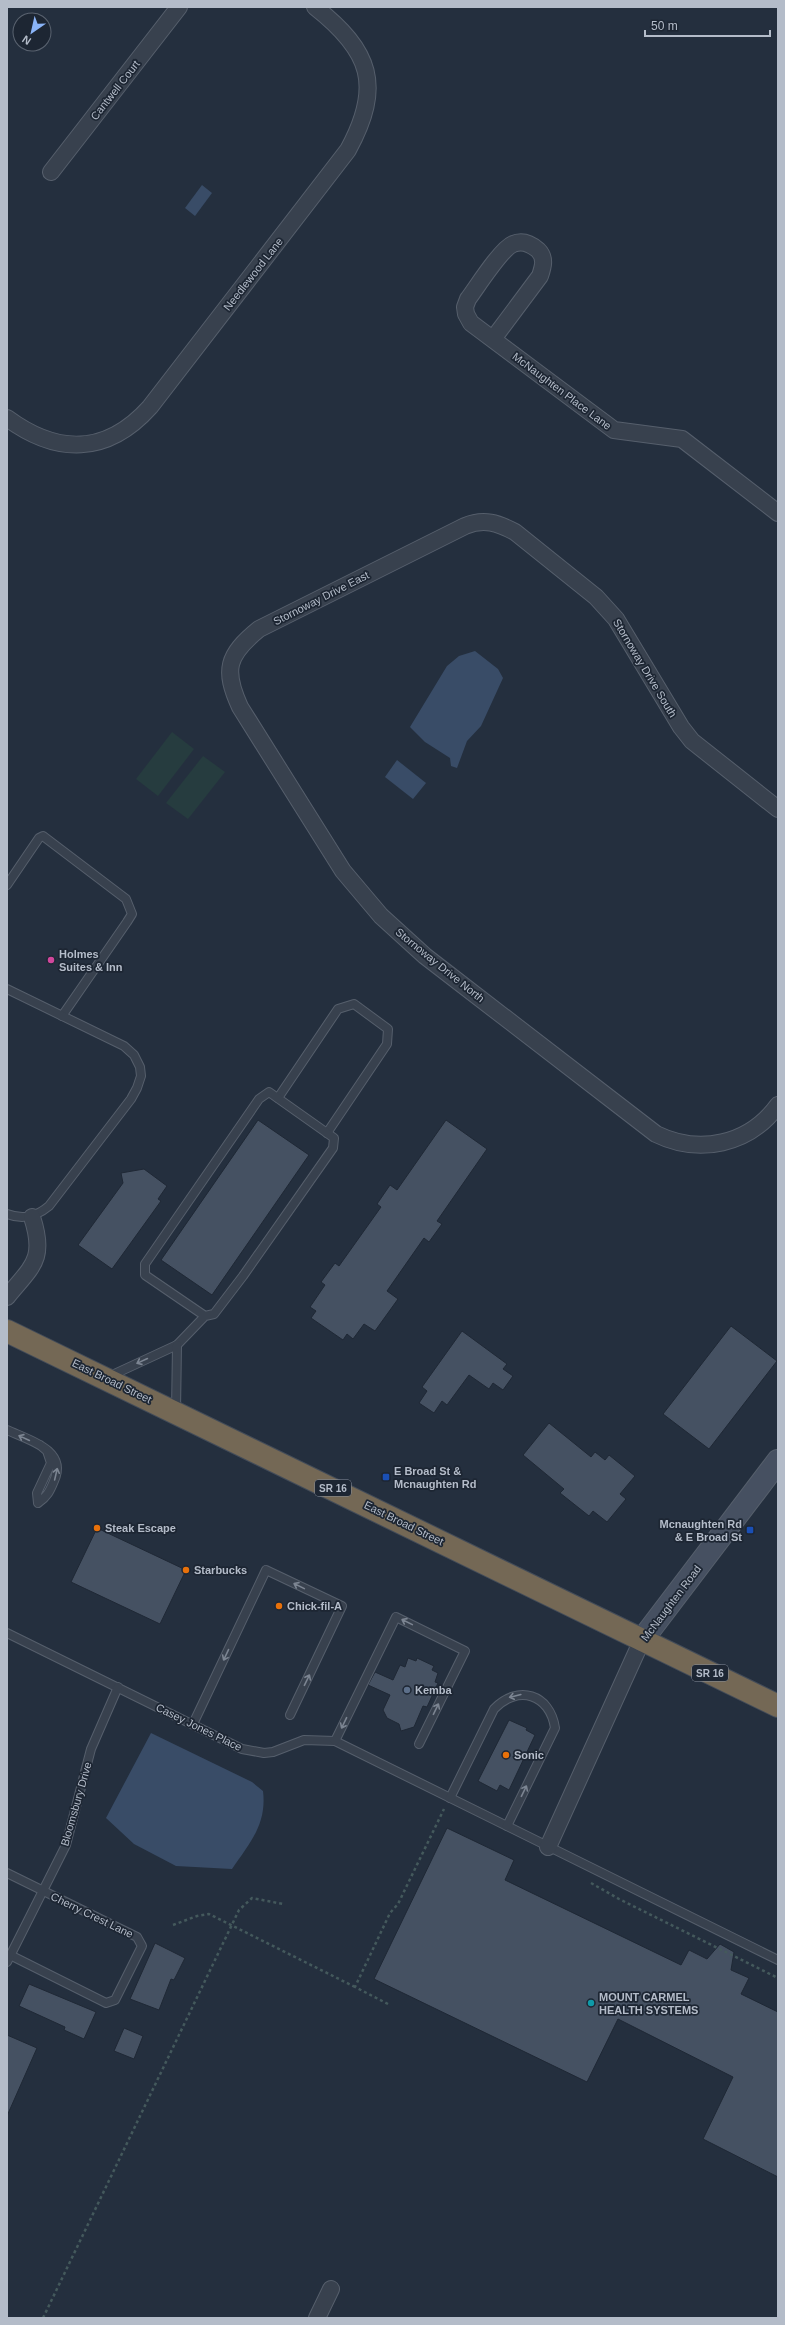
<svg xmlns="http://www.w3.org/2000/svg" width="785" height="2325" viewBox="0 0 785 2325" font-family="Arial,sans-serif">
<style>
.green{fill:#263c3f}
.water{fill:#394c67}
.building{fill:#455162;stroke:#1f2835}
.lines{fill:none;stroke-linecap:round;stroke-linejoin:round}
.lane-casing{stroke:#565f6c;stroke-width:10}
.street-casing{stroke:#565f6c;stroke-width:18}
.secondary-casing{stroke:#565f6c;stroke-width:24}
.highway-casing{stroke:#434c59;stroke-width:24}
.path{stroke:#44595c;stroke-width:2.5;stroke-dasharray:3 3;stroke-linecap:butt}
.lane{stroke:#38414e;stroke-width:8}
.street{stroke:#38414e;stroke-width:16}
.secondary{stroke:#465061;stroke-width:22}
.highway{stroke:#746855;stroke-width:22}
.oneway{stroke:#7c8592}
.hotel-dot{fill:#d1479c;stroke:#1d2633;stroke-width:1.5}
.transit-dot{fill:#1a4fb4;stroke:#1d2633;stroke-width:1.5}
.food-dot{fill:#e8710a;stroke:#1d2633;stroke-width:1.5}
.service-dot{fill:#5c6f8a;stroke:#1d2633;stroke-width:1.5}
.culture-dot{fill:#0f9aa8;stroke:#1d2633;stroke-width:1.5}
.labels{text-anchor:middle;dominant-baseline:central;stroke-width:3.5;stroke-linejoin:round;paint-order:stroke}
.shield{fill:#1d2633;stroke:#878f9c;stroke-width:1}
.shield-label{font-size:10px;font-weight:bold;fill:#b4bcc9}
.street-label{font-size:11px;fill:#b4bcc9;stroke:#1d2633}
.poi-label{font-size:11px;font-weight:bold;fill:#b4bcc9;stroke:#1d2633;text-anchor:start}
</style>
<rect width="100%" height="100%" fill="#242f3e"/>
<!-- green -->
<g class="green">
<path d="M172 732 194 749 158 796 136 779Z"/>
<path d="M203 756 225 772 188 819 166 803Z"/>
</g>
<!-- water -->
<g class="water">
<path d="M202 185 212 193 195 216 185 208Z"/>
<path d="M475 651 498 669 503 678 481 726 467 741 457 768 451 766 450 758 425 742 410 727 447 666 459 656Z"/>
<path d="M397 760 426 783 413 799 385 777Z"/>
<path d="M151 1733 252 1782 263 1791C267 1824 250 1843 232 1869L176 1866 134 1844 106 1818Z"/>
</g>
<!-- building -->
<g class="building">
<path d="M258 1120 309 1155 212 1295 161 1260Z"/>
<path d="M446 1120 487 1149 437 1221 442 1224 429 1242 424 1238 387 1291 398 1299 375 1331 364 1324 353 1339 347 1334 343 1340 311 1318 316 1311 310 1307 325 1285 321 1282 335 1263 339 1266 381 1207 377 1204 390 1185 397 1190Z"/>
<path d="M144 1169 167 1186 158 1199 161 1201 112 1269 78 1245 123 1183 121 1173Z"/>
<path d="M731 1326 777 1361 709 1449 663 1414Z"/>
<path d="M462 1331 507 1364 503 1369 513 1376 503 1390 493 1383 489 1389 469 1375 447 1405 442 1401 434 1413 419 1403 427 1391 422 1387Z"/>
<path d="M549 1423 591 1457 595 1452 605 1460 609 1455 635 1476 620 1494 626 1499 607 1522 593 1511 589 1516 560 1493 564 1489 523 1455Z"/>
<path d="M97 1528 186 1570 160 1624 71 1582Z"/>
<path d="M408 1658 416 1661 417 1658 434 1666 432 1670 438 1673 435 1682 438 1683 427 1707 423 1706 414 1727 401 1731 399 1724 387 1718 383 1710 390 1695 368 1685 375 1672 393 1680 400 1665 405 1667Z"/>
<path d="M509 1720 527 1728 526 1730 535 1735 509 1790 500 1785 497 1791 478 1781Z"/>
<path d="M447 1828 514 1860 505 1880 681 1965 689 1950 707 1959 720 1944 734 1952 731 1970 749 1978 741 1994 778 2012V2177L703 2139 733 2077 618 2019 587 2082 374 1979Z"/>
<path d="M155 1943 185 1958 174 1980 171 1979 159 2010 130 1999Z"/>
<path d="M29 1984 96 2012 84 2039 64 2030 65 2027 19 2006Z"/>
<path d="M124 2028 143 2036 134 2059 114 2051Z"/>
<path d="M7 2035 37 2048 7 2116Z"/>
</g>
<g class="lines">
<defs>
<g id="lane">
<path d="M7 885 39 838 43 836 126 899 132 914 127 922 62 1016"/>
<path d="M7 989 124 1046 134 1055 140 1067 141 1076 137 1088 131 1099 49 1206C36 1217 23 1220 7 1214"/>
<path d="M278 1098 338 1009 354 1004 388 1029 387 1044 327 1133"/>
<path d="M108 1377 177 1345 205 1316 214 1314 243 1276 333 1148 334 1138 269 1092 259 1099 145 1264V1275L205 1316"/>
<path d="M176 1411 177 1345"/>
<path d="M7 1430C29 1440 68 1450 54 1481 50 1491 47 1497 38 1503L37 1493 51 1463 47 1451 40 1445"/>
<path d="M7 1633 242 1749 264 1753 273 1752 304 1740 335 1741 778 1960"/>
<path d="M193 1724 266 1570 342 1606 290 1715"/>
<path d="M335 1741 396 1617 465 1651 419 1744"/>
<path d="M450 1798 494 1709C518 1684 550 1694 555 1728L507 1826"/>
<path d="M7 1873 137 1937 142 1946 115 2000 106 2003 10 1955"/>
<path d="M7 1962 66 1845 91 1749 118 1687"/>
</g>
<g id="street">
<path d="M51 172 179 7"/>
<path d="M493 339 540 276C543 267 546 258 538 250 531 244 522 240 513 244 501 249 477 287 468 299L465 307 466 314 471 323 614 430 682 439 778 513"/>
<path d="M7 418C57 455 107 455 150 407L348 150C383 86 371 51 315 7"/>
<path d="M778 809 692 741 681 727 616 619 596 597 515 532C498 523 484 518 465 526L259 629C227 655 223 670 240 707L343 871 381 916 425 956 656 1134C699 1155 749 1145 778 1105"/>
<path d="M7 1297C32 1266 46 1260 32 1217"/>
<path d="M548 1847 642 1640"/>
<path d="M317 2318 331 2289"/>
</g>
<path id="secondary" d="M642 1640 778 1461"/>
<path id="highway" d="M7 1331 778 1706"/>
</defs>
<!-- lane casing -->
<use href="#lane" class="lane-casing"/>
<!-- street casing -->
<use href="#street" class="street-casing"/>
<!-- secondary casing -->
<use href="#secondary" class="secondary-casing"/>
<!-- highway casing -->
<use href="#highway" class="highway-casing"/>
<!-- path -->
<g class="path">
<path d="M591 1883 619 1899 778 1978"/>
<path d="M173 1925 197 1916 209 1914 355 1987"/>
<path d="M388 2004 355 1987 390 1913 398 1904 444 1809"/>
<path d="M43 2318 239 1910 252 1898 283 1904"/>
</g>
<!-- lane -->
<use href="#lane" class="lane"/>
<!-- street -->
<use href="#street" class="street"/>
<!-- secondary -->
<use href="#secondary" class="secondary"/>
<!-- highway -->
<use href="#highway" class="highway"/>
</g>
<!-- one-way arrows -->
<defs><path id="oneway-shaft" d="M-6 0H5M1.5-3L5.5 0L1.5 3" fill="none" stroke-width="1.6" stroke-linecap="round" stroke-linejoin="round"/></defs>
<g class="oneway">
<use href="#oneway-shaft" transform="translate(142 1361) rotate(155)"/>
<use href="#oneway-shaft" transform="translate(24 1438) rotate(-155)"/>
<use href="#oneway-shaft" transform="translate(56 1474) rotate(-77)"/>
<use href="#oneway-shaft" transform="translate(299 1586) rotate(-154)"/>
<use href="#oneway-shaft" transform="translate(407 1622) rotate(-154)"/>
<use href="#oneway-shaft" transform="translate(226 1655) rotate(115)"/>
<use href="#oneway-shaft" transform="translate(307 1680) rotate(-64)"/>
<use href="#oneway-shaft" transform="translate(515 1696) rotate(166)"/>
<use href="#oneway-shaft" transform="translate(436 1709) rotate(-64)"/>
<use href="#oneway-shaft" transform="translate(344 1723) rotate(116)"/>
<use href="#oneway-shaft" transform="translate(524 1791) rotate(-64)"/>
</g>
<!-- markers -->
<circle class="hotel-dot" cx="51" cy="960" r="4"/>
<g class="transit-dot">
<rect x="382" y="1473" width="8" height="8" rx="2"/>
<rect x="746" y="1526" width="8" height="8" rx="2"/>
</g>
<g class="food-dot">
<circle cx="97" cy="1528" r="4"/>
<circle cx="186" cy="1570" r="4"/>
<circle cx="279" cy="1606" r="4"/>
<circle cx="506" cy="1755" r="4"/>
</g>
<circle class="service-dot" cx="407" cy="1690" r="4"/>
<circle class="culture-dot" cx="591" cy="2003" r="4"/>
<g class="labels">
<!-- shield labels -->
<g class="shield">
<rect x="315" y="1480" width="36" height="16" rx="3"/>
<rect x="692" y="1665" width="36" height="16" rx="3"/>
</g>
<g class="shield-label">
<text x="333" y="1488">SR 16</text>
<text x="710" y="1673">SR 16</text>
</g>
<!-- street labels -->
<g class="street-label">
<text transform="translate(115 90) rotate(-52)">Cantwell Court</text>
<text transform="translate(253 274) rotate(-52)">Needlewood Lane</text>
<text transform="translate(562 391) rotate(37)">McNaughten Place Lane</text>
<text transform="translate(321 598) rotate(-27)">Stornoway Drive East</text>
<text transform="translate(645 668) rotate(59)">Stornoway Drive South</text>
<text transform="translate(440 965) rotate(39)">Stornoway Drive North</text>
<text transform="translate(112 1381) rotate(26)">East Broad Street</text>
<text transform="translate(404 1523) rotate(26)">East Broad Street</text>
<text transform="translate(671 1603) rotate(-53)">McNaughten Road</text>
<text transform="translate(199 1727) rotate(26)">Casey Jones Place</text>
<text transform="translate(76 1804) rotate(-74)">Bloomsbury Drive</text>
<text transform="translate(92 1915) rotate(26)">Cherry Crest Lane</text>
</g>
<!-- poi labels -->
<g class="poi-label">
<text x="59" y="954">Holmes<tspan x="59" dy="13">Suites &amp; Inn</tspan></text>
<text x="394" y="1471">E Broad St &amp;<tspan x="394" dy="13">Mcnaughten Rd</tspan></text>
<text x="742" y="1524" text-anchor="end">Mcnaughten Rd<tspan x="742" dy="13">&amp; E Broad St</tspan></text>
<text x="105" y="1528">Steak Escape</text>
<text x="194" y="1570">Starbucks</text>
<text x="287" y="1606">Chick-fil-A</text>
<text x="415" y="1690">Kemba</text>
<text x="514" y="1755">Sonic</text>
<text x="599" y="1997">MOUNT CARMEL<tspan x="599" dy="13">HEALTH SYSTEMS</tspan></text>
</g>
</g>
<!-- border -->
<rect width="785" height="2325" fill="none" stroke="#b4bcc9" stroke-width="16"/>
<!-- north arrow -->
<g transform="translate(32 32) rotate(214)"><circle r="19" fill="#1d2633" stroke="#59626f"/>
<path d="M0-3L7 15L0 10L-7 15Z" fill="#8ab4f8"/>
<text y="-6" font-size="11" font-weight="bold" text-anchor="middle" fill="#b4bcc9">N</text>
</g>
<!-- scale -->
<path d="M645 30v6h125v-6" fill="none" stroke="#b4bcc9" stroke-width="2"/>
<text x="651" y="30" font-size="12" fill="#b4bcc9" stroke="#1d2633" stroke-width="3" paint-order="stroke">50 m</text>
</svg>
